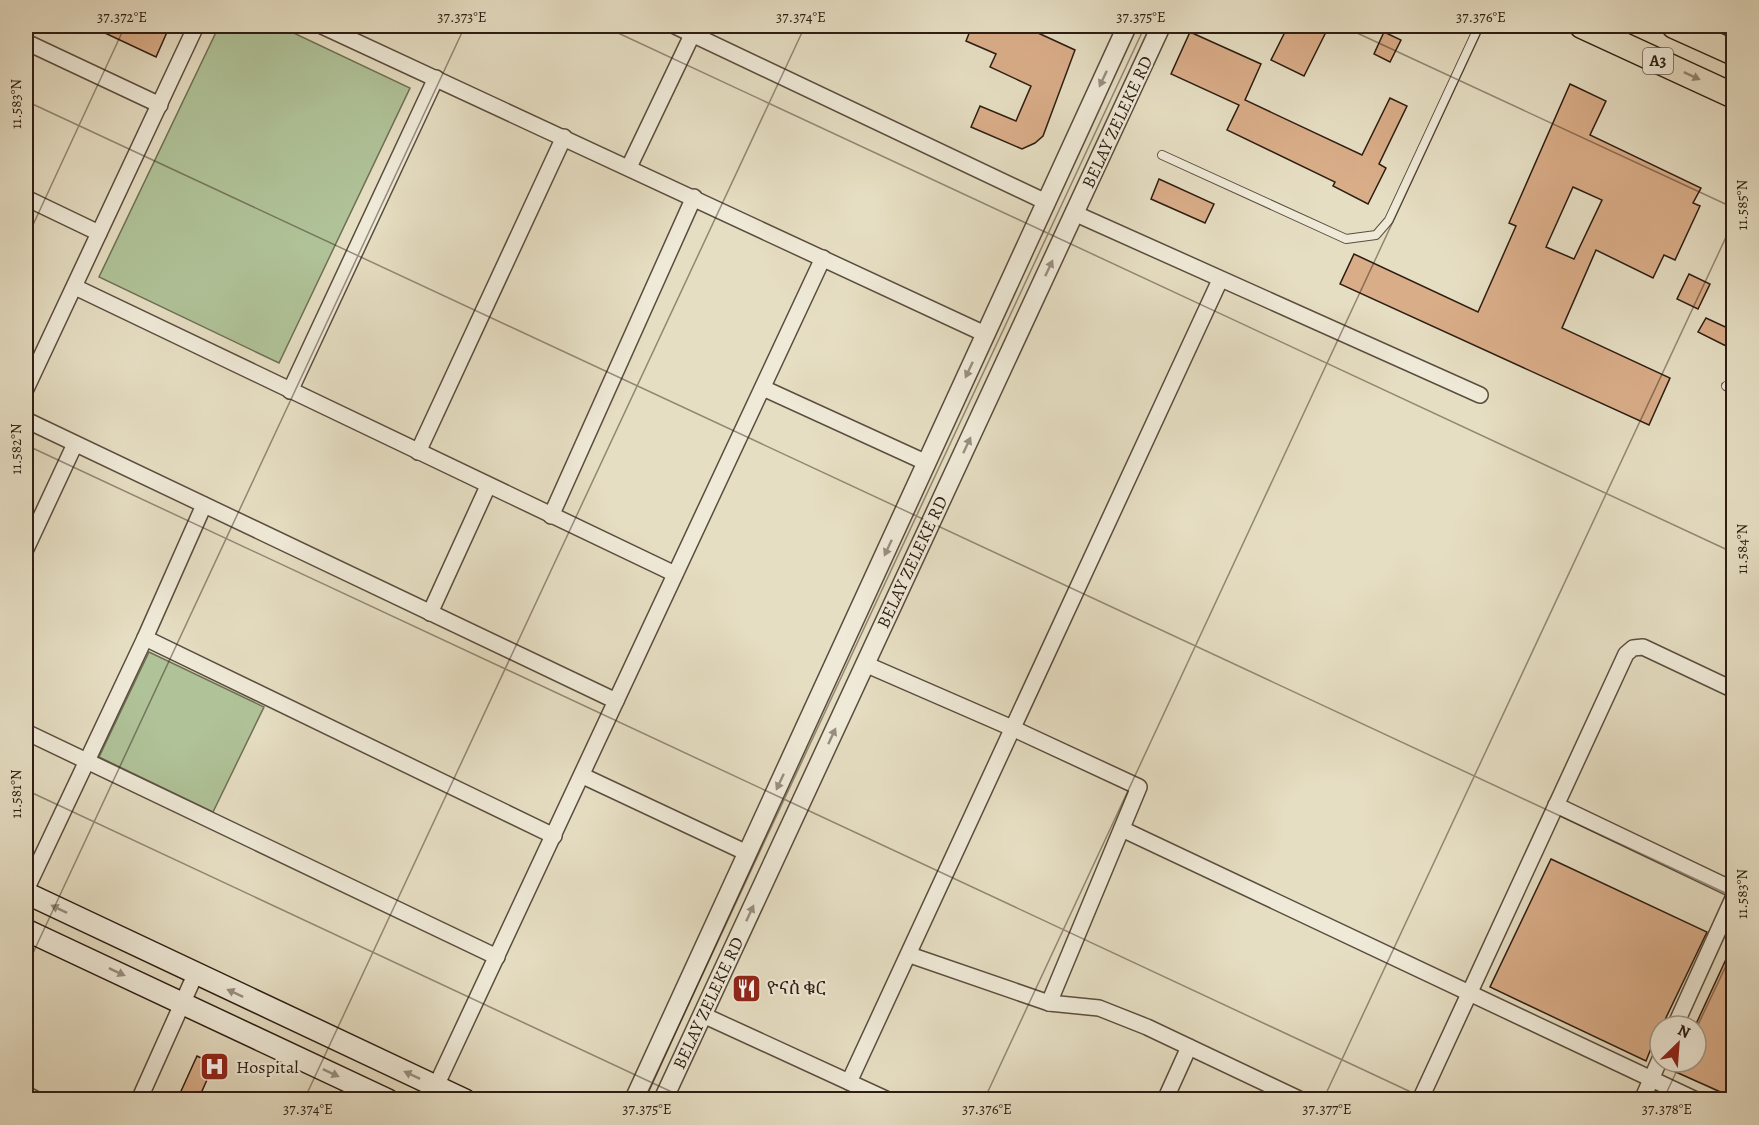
<svg xmlns="http://www.w3.org/2000/svg" width="1759" height="1125" viewBox="0 0 1759 1125" font-family="Alegreya,'Noto Serif Ethiopic',serif">
<style>
.green{fill:#b0c298;stroke:#6e7055;stroke-width:1.5}
.building{fill:#d9ad88;stroke:#2d1d12;stroke-width:1.5;fill-rule:evenodd}
.lines{fill:none;stroke-linecap:round;stroke-linejoin:round}
.service-casing{stroke:#5b4d3e;stroke-width:10}
.minor-casing{stroke:#5b4d3e;stroke-width:18}
.tertiary-casing{stroke:#5b4d3e;stroke-width:21}
.secondary-casing{stroke:#2d1d12;stroke-width:24}
.trunk-casing{stroke:#2d1d12;stroke-width:27}
.service{stroke:#efead8;stroke-width:8}
.minor{stroke:#efead8;stroke-width:15}
.tertiary{stroke:#efead8;stroke-width:18}
.secondary{stroke:#efead8;stroke-width:21}
.trunk{stroke:#e6dec3;stroke-width:24}
.oneway{fill:#938773}
.oneway2{fill:#988e7f}
.ticks{fill:none;stroke:#2d1d12;stroke-width:1.5;stroke-opacity:0.45}
.labels{text-anchor:middle;dominant-baseline:central;stroke-width:4.5;stroke-linejoin:round;paint-order:stroke}
.shield{fill:#efead8;stroke:#675a4d;stroke-width:1.5}
.shield-label{font-size:16px;font-weight:bold;fill:#2d1d12}
.street-label{font-size:18px;fill:#2d1d12;stroke:#efead8}
.poi-label{font-size:18px;fill:#2d1d12;stroke:#efead8;text-anchor:start}
.neatline{fill:none;stroke:#2d1d12;stroke-width:2}
.ticks-label{font-size:15px;text-anchor:middle;fill:#2d1d12}
</style>
<rect width="100%" height="100%" fill="#e6dec3"/>
<filter id="stains"><feTurbulence type="fractalNoise" baseFrequency=".00333" numOctaves="4"/><feColorMatrix values="0 0 0 0 .2 0 0 0 0 .09 0 0 0 0 .02 0 0 0 .5 -.17"/></filter>
<radialGradient id="worn" r=".72"><stop offset=".6" stop-color="#630" stop-opacity="0"/><stop offset="1" stop-color="#630" stop-opacity=".3"/></radialGradient>
<!-- green -->
<g class="green">
<path d="M219 26H279L410 88 279 363 99 277Z"/>
<path d="M149 652 264 707 213 812 99 757Z"/>
</g>
<!-- building -->
<g class="building">
<path d="M90 26H157L168 30 156 57Z"/>
<path d="M972 26H1038L1036 32 1075 50 1043 136 1035 143 1022 149 971 127 980 106 1016 121 1031 86 990 67 996 54 966 41Z"/>
<path d="M1288 26H1329L1304 76 1271 60Z"/>
<path d="M1190 32 1261 64 1245 100 1362 155 1390 98 1407 106 1379 164 1386 168 1368 204 1333 186 1335 182 1227 130 1239 105 1171 74Z"/>
<path d="M1384 32 1401 40 1390 62 1374 54Z"/>
<path d="M1570 84 1606 101 1590 135 1701 188 1693 203 1700 206 1675 260 1664 255 1653 278 1596 250 1562 328 1670 378 1649 425 1340 284 1354 254 1478 312 1516 226 1509 223ZM1573 187 1602 200 1574 259 1546 247Z"/>
<path d="M1159 179 1214 204 1205 223 1151 199Z"/>
<path d="M1689 274 1710 284 1698 309 1677 299Z"/>
<path d="M1706 318 1734 331V350L1698 332Z"/>
<path d="M1551 859 1707 932 1662 1026H1660L1646 1061 1490 987Z"/>
<path d="M1734 942V1098L1667 1068 1669 1062H1696V1024Z"/>
<path d="M197 1056 214 1064 198 1100H177Z"/>
</g>
<g class="lines">
<defs>
<g id="service">
<path d="M1162 155 1346 239 1376 235 1389 220 1479 26"/>
<path d="M1726 386 1734 391"/>
</g>
<g id="minor">
<path d="M322 26 985 334"/>
<path d="M675 26 1046 202"/>
<path d="M26 42 160 105"/>
<path d="M629 167 693 33"/>
<path d="M26 198 99 233"/>
<path d="M1074 213 1480 395"/>
<path d="M75 287 675 574"/>
<path d="M763 388 927 463"/>
<path d="M26 389 196 26"/>
<path d="M290 391 436 78"/>
<path d="M26 420 616 701"/>
<path d="M418 452 564 137"/>
<path d="M551 516 694 197"/>
<path d="M26 549 75 444"/>
<path d="M430 613 488 486"/>
<path d="M145 638 554 836"/>
<path d="M865 664 1012 728 1139 787 1049 1003"/>
<path d="M26 732 497 957"/>
<path d="M583 776 747 853"/>
<path d="M1556 805 1734 890"/>
<path d="M1122 829 1696 1100"/>
<path d="M26 890 145 638 204 505"/>
<path d="M910 955 1049 1003 1099 1008 1147 1027 1301 1100"/>
<path d="M703 1015 888 1100"/>
<path d="M1675 1026 1734 896"/>
<path d="M849 1082 1220 280"/>
<path d="M436 1086 823 258"/>
<path d="M26 1094 37 1100"/>
<path d="M139 1100 195 975"/>
<path d="M1165 1100 1189 1047"/>
<path d="M1420 1100 1626 654 1633 648 1643 647 1734 690"/>
<path d="M1642 1100 1660 1059"/>
</g>
<g id="tertiary">
<path d="M634 1100 1127 26"/>
<path d="M663 1100 1161 26"/>
</g>
<g id="secondary">
<path d="M26 893 465 1100"/>
<path d="M26 930 388 1100"/>
</g>
<g id="trunk">
<path d="M1582 26 1734 96"/>
<path d="M1674 26 1734 53"/>
</g>
</defs>
<!-- service casing -->
<use href="#service" class="service-casing"/>
<!-- minor casing -->
<use href="#minor" class="minor-casing"/>
<!-- tertiary casing -->
<use href="#tertiary" class="tertiary-casing"/>
<!-- secondary casing -->
<use href="#secondary" class="secondary-casing"/>
<!-- trunk casing -->
<use href="#trunk" class="trunk-casing"/>
<!-- service -->
<use href="#service" class="service"/>
<!-- minor -->
<use href="#minor" class="minor"/>
<!-- tertiary -->
<use href="#tertiary" class="tertiary"/>
<!-- secondary -->
<use href="#secondary" class="secondary"/>
<!-- trunk -->
<use href="#trunk" class="trunk"/>
</g>
<!-- one-way arrows -->
<defs><path id="oneway-solid" d="M-6-.8H1V-3.2L6.5 0L1 3.2V.8H-6Z" transform="scale(1.5)"/></defs>
<use class="oneway" href="#oneway-solid" transform="translate(1692 76) rotate(25)"/>
<g class="oneway2">
<use href="#oneway-solid" transform="translate(1103 79) rotate(115)"/>
<use href="#oneway-solid" transform="translate(1049 268) rotate(-65)"/>
<use href="#oneway-solid" transform="translate(969 370) rotate(115)"/>
<use href="#oneway-solid" transform="translate(967 445) rotate(-65)"/>
<use href="#oneway-solid" transform="translate(888 548) rotate(115)"/>
<use href="#oneway-solid" transform="translate(832 736) rotate(-65)"/>
<use href="#oneway-solid" transform="translate(780 782) rotate(115)"/>
<use href="#oneway-solid" transform="translate(59 909) rotate(-154)"/>
<use href="#oneway-solid" transform="translate(750 913) rotate(-65)"/>
<use href="#oneway-solid" transform="translate(117 972) rotate(25)"/>
<use href="#oneway-solid" transform="translate(235 993) rotate(-155)"/>
<use href="#oneway-solid" transform="translate(331 1073) rotate(25)"/>
<use href="#oneway-solid" transform="translate(412 1075) rotate(-155)"/>
</g>
<!-- ticks -->
<path class="ticks" d="M603 26 1734 553M1342 26 1734 208M26 101 1734 897M26 240 125 26M26 445 1428 1100M26 790 689 1100M26 968 465 26M1696 1029 1734 949M304 1100 805 26M644 1100 1145 26M984 1100 1484 26M1323 1100 1734 220M1663 1100 1681 1062"/>
<!-- icons -->
<defs>
<symbol id="restaurant-square" viewBox="-11 -11 22 22"><rect x="-9" y="-9" width="18" height="18" rx="4" fill="#8f2418" stroke="#efead8"/><path d="M-5-6h1v4h1v-4h1v4h1v-4h1v5L-1.5 .5V6h-2V.5L-5-1ZM5-6V6H3V1.5H1.5Q1.5-4 5-6Z" fill="#fff"/></symbol>
<symbol id="hospital-square" viewBox="-11 -11 22 22"><rect x="-9" y="-9" width="18" height="18" rx="4" fill="#8f2418" stroke="#efead8"/><path d="M-5-5h3v3.5h4V-5h3V5h-3V1.5h-4V5h-3Z" fill="#fff"/></symbol>
</defs>
<g fill-rule="evenodd">
<use href="#restaurant-square" x="730" y="972" width="33" height="33"/>
<use href="#hospital-square" x="198" y="1050" width="33" height="33"/>
</g>
<g class="labels">
<!-- shield labels -->
<rect class="shield" x="1643" y="48" width="30" height="26" rx="4.5"/>
<g class="shield-label">
<text x="1658" y="61">A3</text>
</g>
<!-- street labels -->
<g class="street-label">
<text transform="translate(1117 122) rotate(-65)">BELAY ZELEKE RD</text>
<text transform="translate(912 562) rotate(-65)">BELAY ZELEKE RD</text>
<text transform="translate(708 1003) rotate(-65)">BELAY ZELEKE RD</text>
</g>
<!-- poi labels -->
<g class="poi-label">
<text x="767" y="988">ዮናስ ቁር</text>
<text x="236" y="1067">Hospital</text>
</g>
</g>
<!-- margin -->
<rect width="1759" height="1125" fill="none" stroke="#e6dec3" stroke-width="66"/>
<!-- north arrow -->
<g transform="translate(1678 1044) rotate(25)"><circle r="28" fill="#efead8" stroke="#a19889" stroke-width="1.5"/>
<path d="M0-4.5L10 22L0 15L-10 22Z" fill="#8f2418"/>
<text y="-9" font-size="16" font-weight="bold" text-anchor="middle" fill="#2d1d12">N</text>
</g>
<rect x="33" y="33" width="1693" height="1059" class="neatline"/>
<g class="ticks-label">
<text x="122" y="22">37.372°E</text>
<text x="462" y="22">37.373°E</text>
<text x="801" y="22">37.374°E</text>
<text x="1141" y="22">37.375°E</text>
<text x="1481" y="22">37.376°E</text>
<text transform="translate(16 104) rotate(-90)" y="5">11.583°N</text>
<text transform="translate(1742 205) rotate(-90)" y="5">11.585°N</text>
<text transform="translate(16 449) rotate(-90)" y="5">11.582°N</text>
<text transform="translate(1742 549) rotate(-90)" y="5">11.584°N</text>
<text transform="translate(16 794) rotate(-90)" y="5">11.581°N</text>
<text transform="translate(1742 894) rotate(-90)" y="5">11.583°N</text>
<text x="308" y="1114">37.374°E</text>
<text x="647" y="1114">37.375°E</text>
<text x="987" y="1114">37.376°E</text>
<text x="1327" y="1114">37.377°E</text>
<text x="1667" y="1114">37.378°E</text>
</g>
<rect width="100%" height="100%" filter="url(#stains)"/>
<rect width="100%" height="100%" fill="url(#worn)"/>
</svg>
